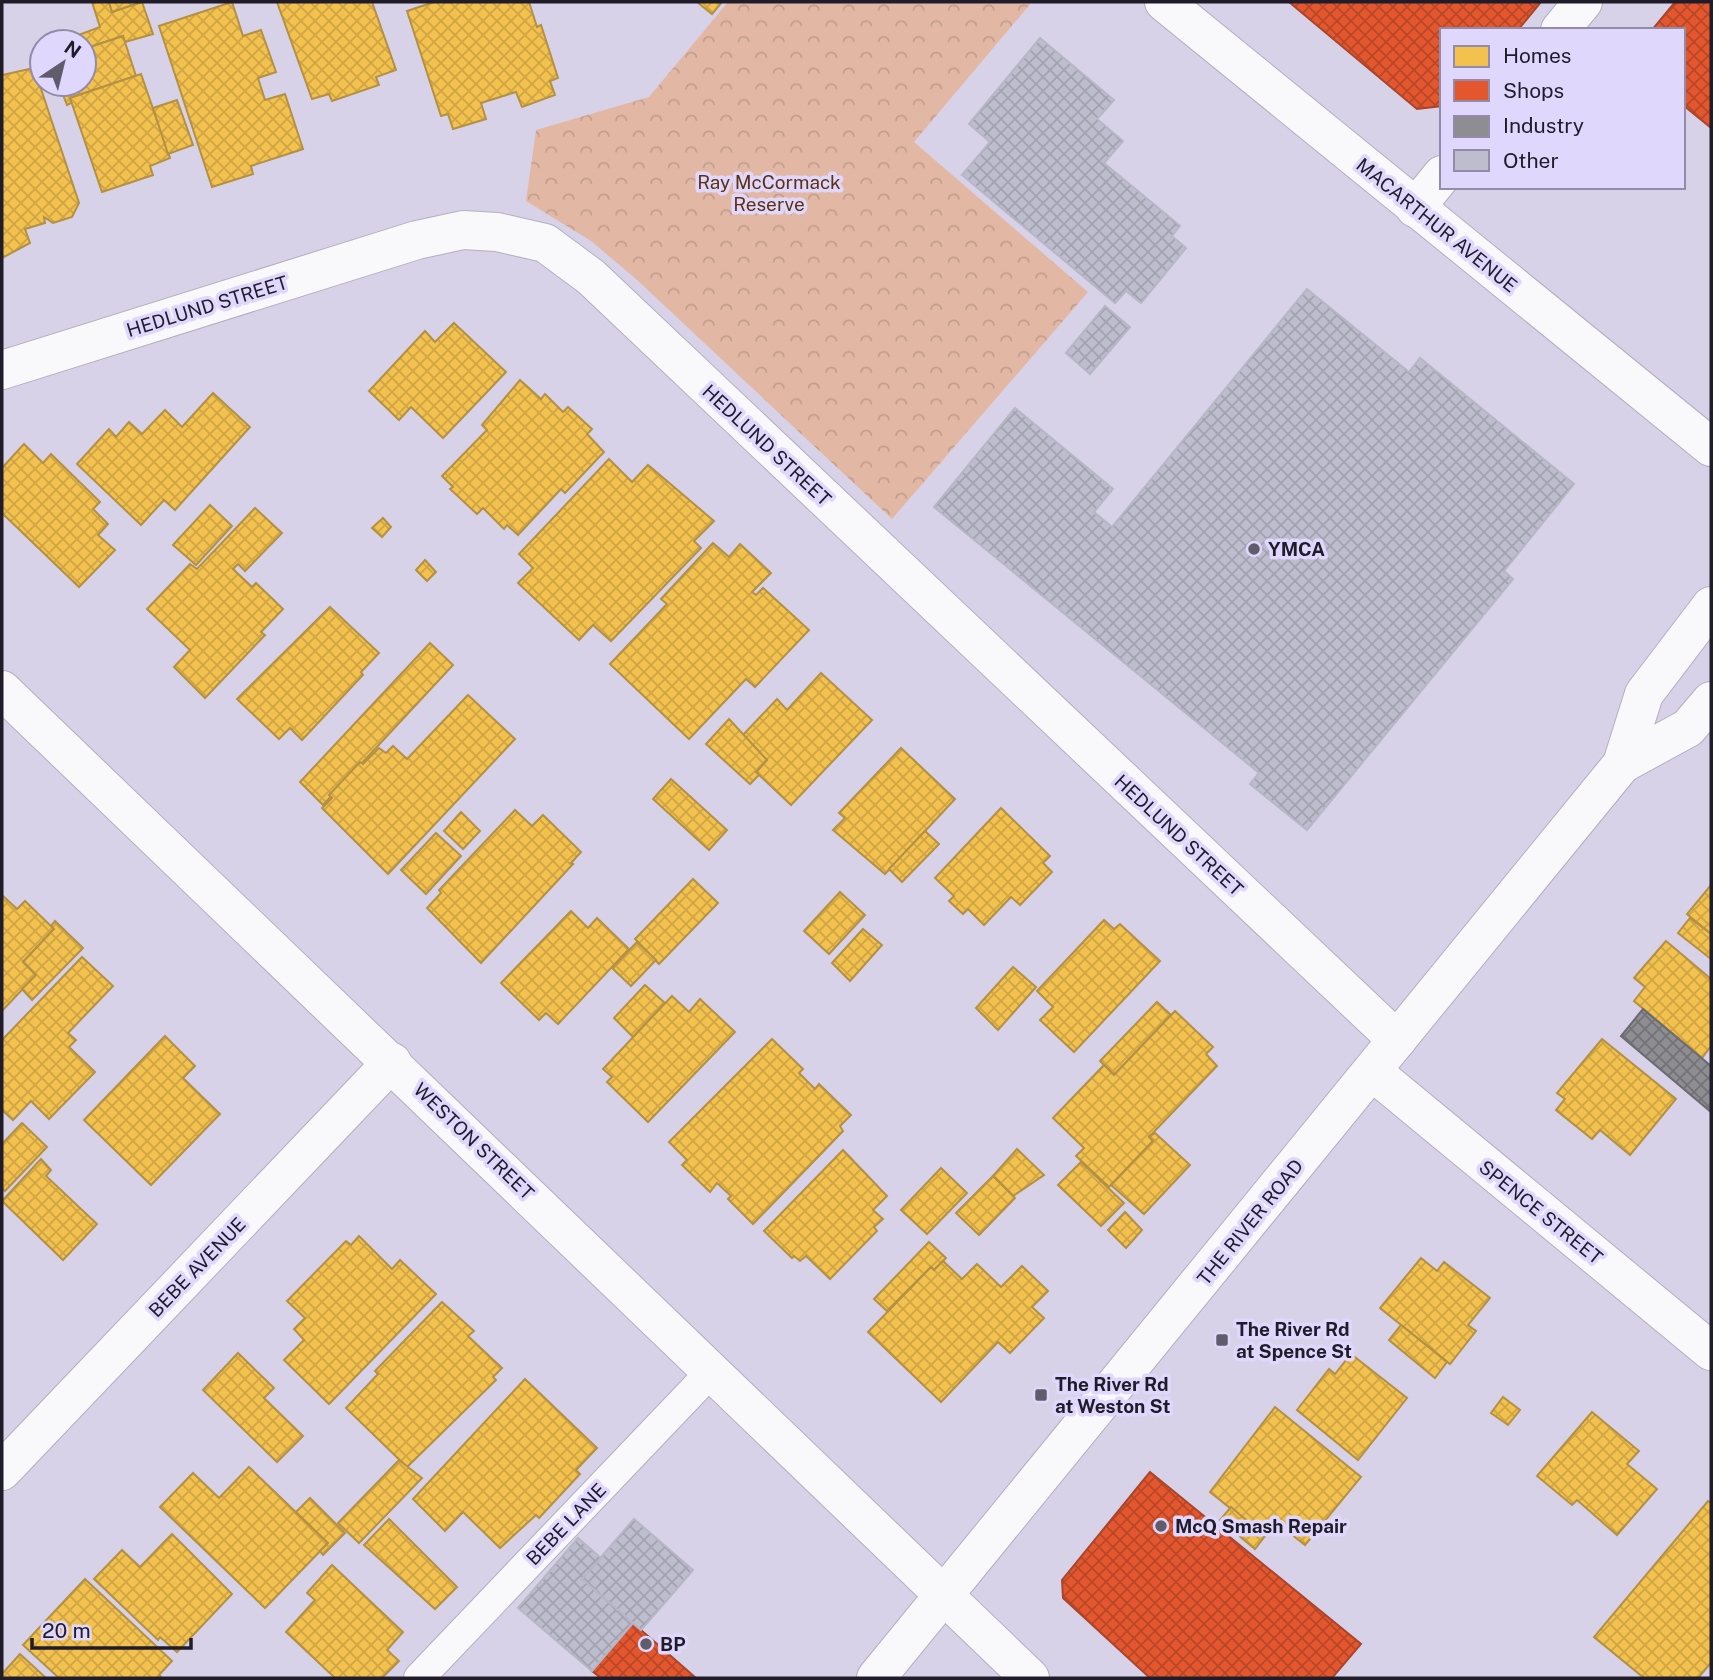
<svg xmlns="http://www.w3.org/2000/svg" width="1713" height="1680" viewBox="0 0 1713 1680" font-family="'Public Sans',sans-serif">
<style>
.forest{fill:url(#forest-crowns)}
.homes{fill:url(#homes-cross-hatch);stroke:#b39043;stroke-width:2}
.shops{fill:url(#shops-cross-hatch);stroke:#a9452d;stroke-width:2}
.industry{fill:url(#industry-cross-hatch);stroke:#6c6b73;stroke-width:2}
.building{fill:url(#building-cross-hatch);stroke:#b7b6c6;stroke-width:2}
.lines{fill:none;stroke-linecap:round;stroke-linejoin:round}
.lane-casing{stroke:#b3afbf;stroke-width:32}
.street-casing{stroke:#b3afbf;stroke-width:40}
.secondary-casing{stroke:#b3afbf;stroke-width:40}
.lane{stroke:#f9f8fb;stroke-width:30}
.street{stroke:#f9f8fb;stroke-width:38}
.secondary{stroke:#f9f8fb;stroke-width:38}
.poi-dot{fill:#605c6c;stroke:#e0d7fd;stroke-width:2.5}
.labels{text-anchor:middle;dominant-baseline:central;stroke-width:7;stroke-linejoin:round;paint-order:stroke}
.park-label{font-size:19px;fill:#5c310b;stroke:#e0d7fd}
.street-label{font-size:19px;fill:#201c2a;stroke:#e0d7fd}
.poi-label{font-size:19px;font-weight:bold;fill:#201c2a;stroke:#e0d7fd;text-anchor:start}
</style>
<defs>
<pattern id="forest-crowns" width="20" height="18" patternUnits="userSpaceOnUse" patternTransform="scale(1.75)"><rect width="20" height="18" fill="#e2b8a4"/><path d="M2 6a3 3 0 1 1 6 0M12 15a3 3 0 1 1 6 0" fill="none" stroke="#c29e8d"/></pattern>
<pattern id="homes-cross-hatch" width="8" height="8" patternUnits="userSpaceOnUse" patternTransform="scale(1.75)"><rect width="8" height="8" fill="#f2c14e"/><path d="M0 0l8 8M0 8l8-8" fill="none" stroke="#cfa544"/></pattern>
<pattern id="shops-cross-hatch" width="8" height="8" patternUnits="userSpaceOnUse" patternTransform="scale(1.75)"><rect width="8" height="8" fill="#e4572e"/><path d="M0 0l8 8M0 8l8-8" fill="none" stroke="#b84727"/></pattern>
<pattern id="industry-cross-hatch" width="8" height="8" patternUnits="userSpaceOnUse" patternTransform="scale(1.75)"><rect width="8" height="8" fill="#8d8d92"/><path d="M0 0l8 8M0 8l8-8" fill="none" stroke="#737277"/></pattern>
<pattern id="building-cross-hatch" width="8" height="8" patternUnits="userSpaceOnUse" patternTransform="scale(1.75)"><rect width="8" height="8" fill="#bebdce"/><path d="M0 0l8 8M0 8l8-8" fill="none" stroke="#a3a2b1"/></pattern>
</defs>
<rect width="100%" height="100%" fill="#d7d2e7"/>
<!-- forest -->
<path class="forest" d="M728 2H1032L914 142 1088 292 892 519 636 279 591 241 526 201 536 130 649 97Z"/>
<!-- homes -->
<g class="homes">
<path d="M92 2H109L112 12 142 2 153 34 125 42 123 36 84 49V42H60L100 27Z"/>
<path d="M109 2H141L112 12Z"/>
<path d="M232 2 243 36 261 30 276 72 258 78 265 100 285 94 303 149 251 166 253 174 212 187 159 26Z"/>
<path d="M277 2H372L396 70 376 77 379 85 332 101 329 94 312 99Z"/>
<path d="M434 2H529L537 27 541 25 558 78 550 81 555 95 522 107 516 92 481 103 486 119 453 129 448 114 441 116 407 11Z"/>
<path d="M697 2H722L712 14Z"/>
<path d="M123 36 136 76 70 98 71 103 67 105 59 84H84V49Z"/>
<path d="M34 68 79 203 72 217 53 223 44 217 45 223 25 229 30 243 2 258V75Z"/>
<path d="M141 74 170 158 150 166 153 175 102 192 70 98Z"/>
<path d="M177 100 193 145 168 154 153 108Z"/>
<path d="M454 323 506 372 443 438 411 407 399 420 369 391 425 331 435 342Z"/>
<path d="M520 380 541 399 545 394 563 412 568 407 592 429 587 434 604 452 565 493 561 489 518 535 507 525 504 529 483 508 477 514 450 489 453 487 442 476 487 430 482 425Z"/>
<path d="M213 393 250 427 175 510 164 500 141 525 77 464 109 429 116 437 129 422 142 434 165 410 182 427Z"/>
<path d="M24 444 43 463 51 454 100 502 93 509 108 524 98 535 115 550 79 587 2 513V468Z"/>
<path d="M609 459 632 482 648 465 714 521 694 541 701 548 611 641 593 625 579 640 518 583 533 568 519 554Z"/>
<path d="M210 505 232 526 196 565 173 545Z"/>
<path d="M255 508 282 533 245 571 238 564 233 569 252 587 256 583 283 609 261 632 265 635 205 698 174 667 190 650 147 609 190 564 197 569Z"/>
<path d="M383 518 391 527 382 537 372 528Z"/>
<path d="M713 543 729 557 740 544 771 573 752 592 756 595 763 588 809 630 755 687 746 679 689 739 610 664 667 604 661 599Z"/>
<path d="M425 560 436 572 427 581 416 570Z"/>
<path d="M330 607 379 653 361 672 363 675 302 740 290 728 279 739 237 699Z"/>
<path d="M430 643 453 665 323 805 300 782Z"/>
<path d="M821 673 872 720 791 805 756 772 767 760 742 736 777 699 787 710Z"/>
<path d="M468 695 515 739 388 874 322 808 332 798 329 795 360 762 363 764 379 748 386 753 393 746 407 759Z"/>
<path d="M729 719 767 760 756 772 759 775 750 784 706 744Z"/>
<path d="M901 748 955 799 885 874 833 830 845 818 839 813Z"/>
<path d="M671 779 727 830 709 850 653 799Z"/>
<path d="M1001 808 1050 856 1043 863 1052 872 1020 905 1011 897 984 925 968 909 963 914 949 901 954 896 935 878Z"/>
<path d="M515 810 532 826 543 815 581 852 571 863 573 864 481 963 427 908 441 893 439 890Z"/>
<path d="M461 812 480 831 463 849 444 831Z"/>
<path d="M925 831 939 844 902 882 889 869Z"/>
<path d="M436 833 461 856 426 894 401 870Z"/>
<path d="M693 879 718 903 659 964 635 939Z"/>
<path d="M1711 885V934L1687 914Z"/>
<path d="M840 892 865 915 829 954 804 931Z"/>
<path d="M2 895 17 909 25 901 54 929 23 962 36 975 2 1011Z"/>
<path d="M571 911 588 928 597 918 629 949 558 1024 546 1013 539 1020 501 983Z"/>
<path d="M1690 918 1711 934V959L1678 933Z"/>
<path d="M1104 920 1114 929 1120 924 1160 961 1074 1052 1040 1020 1053 1007 1037 991Z"/>
<path d="M55 921 83 948 32 1000 22 989 36 975 23 962 54 929 51 926Z"/>
<path d="M863 929 882 945 850 981 832 963Z"/>
<path d="M1666 941 1711 979V1046L1702 1058 1634 1001 1645 987 1634 978Z"/>
<path d="M637 942 656 960 631 986 612 968Z"/>
<path d="M82 957 113 986 68 1033 76 1040 69 1047 95 1072 49 1119 31 1101 13 1120 2 1110V1040Z"/>
<path d="M1013 967 1036 987 998 1030 976 1008Z"/>
<path d="M645 985 665 1003 633 1037 614 1018Z"/>
<path d="M672 996 689 1012 700 999 735 1032 648 1122 607 1082 612 1077 603 1069Z"/>
<path d="M1157 1002 1171 1015 1114 1075 1100 1061Z"/>
<path d="M1175 1011 1213 1047 1206 1054 1217 1066 1149 1137 1153 1141 1109 1187 1076 1156 1084 1148 1053 1118 1104 1065 1114 1075Z"/>
<path d="M165 1036 195 1066 183 1078 220 1114 151 1185 84 1120Z"/>
<path d="M772 1039 803 1069 799 1073 815 1089 819 1084 851 1115 840 1126 843 1131 753 1224 728 1199 731 1196 717 1183 710 1192 682 1165 687 1160 669 1142Z"/>
<path d="M1602 1039 1676 1099 1630 1155 1600 1130 1592 1139 1556 1110 1565 1099 1557 1093Z"/>
<path d="M22 1123 47 1147 5 1191 2 1188V1144Z"/>
<path d="M1155 1133 1190 1165 1144 1214 1111 1185 1153 1141 1149 1137Z"/>
<path d="M1017 1149 1044 1175 1013 1196 993 1176Z"/>
<path d="M843 1150 887 1196 873 1210 883 1219 874 1227 877 1231 830 1279 806 1256 800 1261 794 1256 792 1258 764 1231Z"/>
<path d="M41 1159 51 1170 46 1176 97 1224 63 1260 2 1201Z"/>
<path d="M1081 1162 1124 1203 1101 1226 1058 1185Z"/>
<path d="M941 1168 967 1193 927 1234 901 1210Z"/>
<path d="M993 1176 1015 1198 979 1235 956 1213Z"/>
<path d="M1125 1212 1142 1230 1126 1248 1108 1230Z"/>
<path d="M359 1236 392 1269 400 1260 436 1294 329 1404 284 1360 304 1340 294 1329 305 1318 287 1301 346 1241 351 1245Z"/>
<path d="M929 1242 946 1258 934 1270 931 1267 887 1311 874 1299Z"/>
<path d="M1421 1258 1437 1271 1444 1262 1490 1298 1468 1325 1476 1331 1450 1364 1380 1308Z"/>
<path d="M943 1261 962 1279 977 1264 1001 1287 1022 1266 1048 1291 1032 1307 1044 1318 1010 1353 998 1342 941 1402 868 1332 931 1267 934 1270Z"/>
<path d="M442 1302 474 1331 468 1336 502 1368 493 1377 496 1380 407 1467 346 1408 378 1374 375 1371Z"/>
<path d="M1401 1325 1447 1362 1435 1378 1389 1340Z"/>
<path d="M238 1353 274 1388 264 1398 303 1436 277 1462 203 1390Z"/>
<path d="M1351 1354 1407 1398 1358 1460 1297 1410 1329 1369 1335 1374Z"/>
<path d="M525 1379 597 1448 576 1470 580 1474 539 1518 536 1515 500 1548 463 1512 445 1531 413 1499Z"/>
<path d="M1503 1397 1520 1410 1508 1425 1491 1413Z"/>
<path d="M1275 1407 1361 1477 1305 1545 1276 1522 1265 1536 1210 1492Z"/>
<path d="M1592 1412 1639 1451 1627 1464 1657 1489 1617 1535 1577 1500 1572 1505 1537 1476Z"/>
<path d="M399 1460 422 1478 359 1543 338 1523Z"/>
<path d="M249 1467 328 1543 265 1608 160 1507 193 1473 219 1498Z"/>
<path d="M310 1498 345 1533 323 1555 320 1551 328 1543 296 1512Z"/>
<path d="M1708 1501 1711 1503V1663L1698 1678H1644L1594 1637Z"/>
<path d="M1231 1507 1265 1536 1255 1549 1220 1520Z"/>
<path d="M389 1519 457 1587 435 1609 364 1545Z"/>
<path d="M172 1534 232 1594 177 1652 160 1637 158 1640 94 1579 122 1550 140 1567Z"/>
<path d="M332 1565 403 1632 387 1650 399 1661 382 1678H335L286 1632 315 1600 307 1593Z"/>
<path d="M85 1579 172 1661 159 1675 162 1678H59L23 1645Z"/>
<path d="M20 1654 46 1678H2V1674Z"/>
</g>
<!-- shops -->
<g class="shops">
<path d="M1289 2H1541L1518 30H1442V106L1417 109Z"/>
<path d="M1675 2H1711V128L1683 105V30H1652Z"/>
<path d="M1150 1472 1361 1644 1332 1678H1150L1063 1598 1062 1580Z"/>
<path d="M633 1623 641 1630 696 1678H601L592 1671Z"/>
</g>
<!-- industry -->
<path class="industry" d="M1643 1009 1711 1066V1112L1621 1036Z"/>
<!-- building -->
<g class="building">
<path d="M1040 38 1114 100 1097 119 1123 141 1104 163 1180 226 1172 236 1186 248 1141 303 1126 291 1115 303 962 175 990 142 969 124Z"/>
<path d="M1307 289 1409 372 1420 358 1574 484 1504 571 1513 579 1307 830 1250 784 1259 773 934 507 1015 408 1113 489 1094 512 1112 527Z"/>
<path d="M1105 306 1130 327 1090 374 1066 353Z"/>
<path d="M634 1519 693 1570 641 1630 582 1579Z"/>
<path d="M578 1538 601 1558 582 1579 633 1623 592 1671 518 1608Z"/>
</g>
<g class="lines">
<defs>
<path id="lane" d="M419 1678 712 1371"/>
<g id="street">
<path d="M1164 2 1711 447"/>
<path d="M1560 30 1583 2"/>
<path d="M1415 208 1442 175"/>
<path d="M2 370 417 240 463 230 497 232 545 243 591 277 1397 1040"/>
<path d="M1373 1072 1711 1351"/>
<path d="M2 1471 392 1062"/>
</g>
<g id="secondary">
<path d="M2 690 1030 1678"/>
<path d="M1622 764 1688 728 1711 701"/>
<path d="M876 1678 1622 764 1644 694 1711 606"/>
</g>
</defs>
<!-- lane casing -->
<use href="#lane" class="lane-casing"/>
<!-- street casing -->
<use href="#street" class="street-casing"/>
<!-- secondary casing -->
<use href="#secondary" class="secondary-casing"/>
<!-- lane -->
<use href="#lane" class="lane"/>
<!-- street -->
<use href="#street" class="street"/>
<!-- secondary -->
<use href="#secondary" class="secondary"/>
</g>
<!-- markers -->
<g class="poi-dot">
<circle cx="1254" cy="549" r="7"/>
<rect x="1215" y="1333" width="14" height="14" rx="3.5"/>
<rect x="1034" y="1388" width="14" height="14" rx="3.5"/>
<circle cx="1161" cy="1526" r="7"/>
<circle cx="646" cy="1644" r="7"/>
</g>
<g class="labels">
<!-- park labels -->
<g class="park-label">
<text x="769" y="182">Ray McCormack<tspan x="769" dy="22">Reserve</tspan></text>
</g>
<!-- street labels -->
<g class="street-label">
<text transform="translate(1437 225) rotate(39)">MACARTHUR AVENUE</text>
<text transform="translate(207 306) rotate(-17)">HEDLUND STREET</text>
<text transform="translate(767 445) rotate(43)">HEDLUND STREET</text>
<text transform="translate(1179 835) rotate(43)">HEDLUND STREET</text>
<text transform="translate(474 1141) rotate(44)">WESTON STREET</text>
<text transform="translate(1541 1212) rotate(39)">SPENCE STREET</text>
<text transform="translate(1250 1222) rotate(-51)">THE RIVER ROAD</text>
<text transform="translate(197 1267) rotate(-46)">BEBE AVENUE</text>
<text transform="translate(566 1524) rotate(-46)">BEBE LANE</text>
</g>
<!-- poi labels -->
<g class="poi-label">
<text x="1268" y="549">YMCA</text>
<text x="1236" y="1329">The River Rd<tspan x="1236" dy="22">at Spence St</tspan></text>
<text x="1055" y="1384">The River Rd<tspan x="1055" dy="22">at Weston St</tspan></text>
<text x="1175" y="1526">McQ Smash Repair</text>
<text x="660" y="1644">BP</text>
</g>
</g>
<!-- border -->
<rect width="1713" height="1680" fill="none" stroke="#201c2a" stroke-width="7"/>
<!-- legend -->
<rect x="1440" y="28" width="245" height="161" fill="#e0d7fd" stroke="#938ca9" stroke-width="2"/>
<rect x="1454" y="46" width="35" height="21" fill="#f2c14e" stroke="#938ca9" stroke-width="2"/>
<text x="1503" y="63" font-size="21" fill="#201c2a">Homes</text>
<rect x="1454" y="80" width="35" height="21" fill="#e4572e" stroke="#938ca9" stroke-width="2"/>
<text x="1503" y="98" font-size="21" fill="#201c2a">Shops</text>
<rect x="1454" y="116" width="35" height="21" fill="#8d8d92" stroke="#938ca9" stroke-width="2"/>
<text x="1503" y="133" font-size="21" fill="#201c2a">Industry</text>
<rect x="1454" y="150" width="35" height="21" fill="#bebdce" stroke="#938ca9" stroke-width="2"/>
<text x="1503" y="168" font-size="21" fill="#201c2a">Other</text>
<!-- north arrow -->
<g transform="translate(63 63) rotate(35)"><circle r="33" fill="#e0d7fd" stroke="#938ca9" stroke-width="2"/>
<path d="M0-5L12 26L0 18L-12 26Z" fill="#605c6c"/>
<text y="-10" font-size="19" font-weight="bold" text-anchor="middle" fill="#201c2a">N</text>
</g>
<!-- scale -->
<path d="M32 1638v10h159v-10" fill="none" stroke="#201c2a" stroke-width="3.5"/>
<text x="42" y="1638" font-size="21" fill="#201c2a" stroke="#e0d7fd" stroke-width="5" paint-order="stroke">20 m</text>
</svg>
